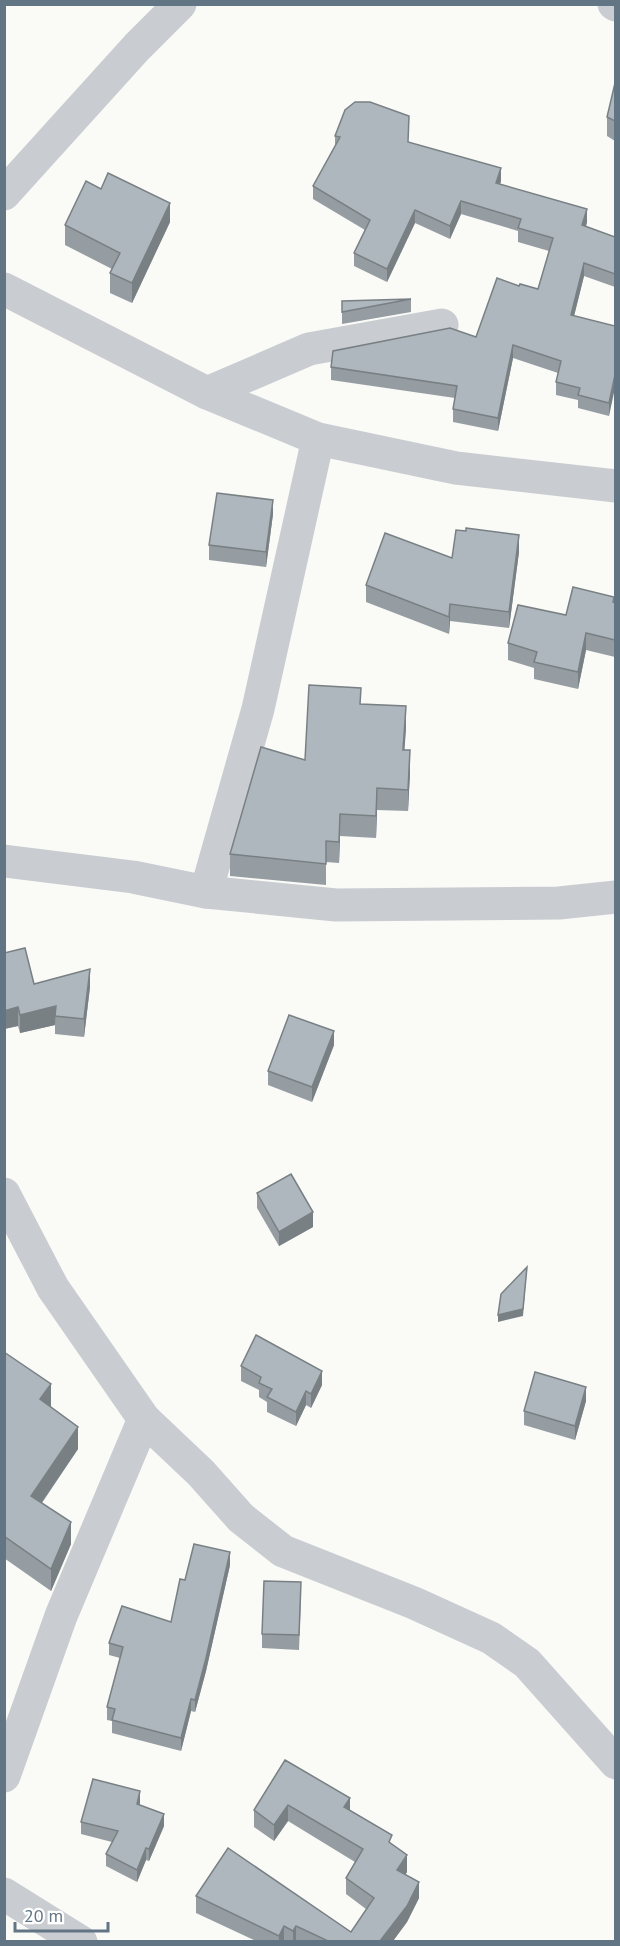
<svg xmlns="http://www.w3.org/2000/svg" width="620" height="1946" viewBox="0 0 620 1946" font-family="'PT Sans',sans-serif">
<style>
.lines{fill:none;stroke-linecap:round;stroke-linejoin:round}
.minor{stroke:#c9cdd1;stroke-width:33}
.wall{fill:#959da3}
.shaded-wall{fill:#798084}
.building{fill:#adb7bd;stroke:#798084;stroke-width:1.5}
</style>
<rect width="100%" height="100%" fill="#fafaf7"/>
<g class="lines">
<!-- minor -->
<g class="minor">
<path d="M614 4 616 5"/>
<path d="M4 194 137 47 180 4"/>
<path d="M4 289 207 393 318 439 456 468 616 486"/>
<path d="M207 393 309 349 442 325"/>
<path d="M4 861 133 877 206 892 336 905 559 903 616 897"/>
<path d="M206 892 258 709 318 439"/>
<path d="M4 1194 53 1288 144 1419 201 1473 241 1518 283 1551 414 1603 491 1638 527 1663 616 1763"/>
<path d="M4 1776 61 1616 144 1419"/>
<path d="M4 1894 81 1942"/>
</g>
</g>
<!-- wall -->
<g class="wall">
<path d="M615 83V141L607 136V117Z"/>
<path d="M335 136 501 181 500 184 587 222 586 227 615 237V287L584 276 574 316 615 326 609 416 578 408V400L556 395V382L558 373 513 358 498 431 453 422V409L455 398 331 380V367L476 337 519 286 538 289 549 251 518 242V231L461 214 450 239 415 223 387 282 354 266V253L365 230 313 199V186L335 146Z"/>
<path d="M170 222 132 303 110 293V273L112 269 65 245V225Z"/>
<path d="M411 299V312L342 324V301Z"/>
<path d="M273 514 266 567 209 560V545Z"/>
<path d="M519 552 509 628 450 621 449 634 366 602V585L452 558Z"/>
<path d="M614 602 615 603V657L586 650 578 689 534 679V668L508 660V643L566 615Z"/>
<path d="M361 704 406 728 404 750 410 772 408 811 377 810 376 838 340 836 339 863 326 862V885L230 876V854L305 760Z"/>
<path d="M4 953 34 984 90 987 84 1037 55 1034V1025L20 1033 18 1026 4 1029Z"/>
<path d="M334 1045 312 1102 268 1085V1071Z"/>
<path d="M257 1193 313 1227 279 1246 257 1208Z"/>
<path d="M4 1352 51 1407 78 1449 42 1503 71 1544 51 1591 4 1558Z"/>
<path d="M241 1366 322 1385 311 1408 306 1405 296 1426 267 1412V1402L259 1397V1390L241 1381Z"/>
<path d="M586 1401 575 1440 524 1425V1411Z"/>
<path d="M230 1565 206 1671 195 1712 191 1711 181 1751 112 1733V1721L107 1720V1707L120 1658 109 1655V1643L171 1622 185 1580Z"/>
<path d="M301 1596 299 1650 262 1648V1634Z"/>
<path d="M285 1760 392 1844 407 1872 405 1875 419 1898 407 1922 393 1941H256L196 1913V1896L351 1932 366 1909 346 1894V1878L355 1862 288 1821 274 1841 254 1827V1810Z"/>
<path d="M140 1803V1805L164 1826 149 1861 146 1860 137 1882 106 1866V1854L112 1842 81 1834V1822Z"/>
</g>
<!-- shaded-wall -->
<g class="shaded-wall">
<path d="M501 168V181L496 197V183Z"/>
<path d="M461 201V214L450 239V226Z"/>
<path d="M170 203V222L132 303V283Z"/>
<path d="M587 209V222L582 238V225Z"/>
<path d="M415 210V223L387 282V269Z"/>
<path d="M584 263V276L571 328V315Z"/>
<path d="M513 345V358L498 431V418Z"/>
<path d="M615 375V388L609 416V403Z"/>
<path d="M273 500V514L266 567V552Z"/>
<path d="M519 535V552L509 628V612Z"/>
<path d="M450 604V621L449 634V617Z"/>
<path d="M586 633V650L578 689V672Z"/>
<path d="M406 706V728L403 772V750Z"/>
<path d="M410 750V772L408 811V790Z"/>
<path d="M377 788V810L376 838V816Z"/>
<path d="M340 814V836L339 863V842Z"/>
<path d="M90 969V987L84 1037V1019Z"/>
<path d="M56 1006 55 1025 20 1033V1015Z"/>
<path d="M18 1007V1026L4 1029V1011Z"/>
<path d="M334 1031V1045L312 1102V1087Z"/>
<path d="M313 1212V1227L279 1246V1232Z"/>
<path d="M527 1267 523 1316 498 1322V1315Z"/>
<path d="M322 1371V1385L311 1408V1394Z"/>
<path d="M51 1384V1407L40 1399Z"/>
<path d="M586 1387V1401L575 1440V1426Z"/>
<path d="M306 1391V1405L296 1426V1412Z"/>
<path d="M78 1427V1449L31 1518V1496Z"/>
<path d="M71 1522V1544L51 1591V1569Z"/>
<path d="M230 1552V1565L206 1671 195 1712V1700Z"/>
<path d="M191 1699V1711L181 1751V1738Z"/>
<path d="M140 1791V1803L137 1816V1804Z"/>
<path d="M350 1798V1814L344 1807Z"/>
<path d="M288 1805V1821L274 1841V1825Z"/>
<path d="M164 1814V1826L149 1861V1849Z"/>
<path d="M146 1848V1860L137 1882V1870Z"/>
<path d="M407 1855V1872L397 1887V1870Z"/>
<path d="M419 1882V1898L407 1922 393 1941H380Z"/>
<path d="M284 1926V1941H279V1936Z"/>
<path d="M296 1926V1941H293V1931Z"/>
</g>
<!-- building -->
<g class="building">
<path d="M615 83V121L607 117Z"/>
<path d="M355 102H370L409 116 408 142 501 168 496 183 587 209 582 225 615 237V274L584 263 571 315 615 326V375L609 403 578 395 580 388 556 382 561 361 513 345 498 418 453 409 457 386 331 367 333 351 450 328 476 337 497 278 519 286 520 284 538 289 553 238 518 228 521 219 461 201 450 226 415 210 387 269 354 253 370 220 313 186 340 137 335 136 345 110Z"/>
<path d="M108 173 170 203 132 283 110 273 120 253 65 225 86 181 101 189Z"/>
<path d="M411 299 342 312V301Z"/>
<path d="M217 493 273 500 266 552 209 545Z"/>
<path d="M466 528 519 535 509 612 450 604 449 617 366 585 385 533 452 558 456 530 466 531Z"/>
<path d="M573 587 614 597 613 602 615 603V640L586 633 578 672 534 662 537 652 508 643 518 605 566 615Z"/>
<path d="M309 685 361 688 360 704 406 706 403 750H410L408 790 377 788 376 816 340 814 339 842 326 841V864L230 854 261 747 305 760Z"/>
<path d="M25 948 34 984 90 969 84 1019 55 1016 56 1006 20 1015 18 1007 4 1011V953Z"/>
<path d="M289 1015 334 1031 312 1087 268 1071Z"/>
<path d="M291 1174 313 1212 279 1232 257 1193Z"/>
<path d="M527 1267 523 1309 498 1315 501 1294Z"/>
<path d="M256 1335 322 1371 311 1394 306 1391 296 1412 267 1397 272 1389 259 1383 261 1377 241 1366Z"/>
<path d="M4 1352 51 1384 40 1399 78 1427 31 1496 71 1522 51 1569 4 1536Z"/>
<path d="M535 1372 586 1387 575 1426 524 1411Z"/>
<path d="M194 1544 230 1552 206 1658 195 1700 191 1699 181 1738 112 1720 115 1709 107 1707 123 1647 109 1643 122 1606 171 1622 180 1579 185 1580Z"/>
<path d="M264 1581 301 1582 299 1635 262 1634Z"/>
<path d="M285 1760 350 1798 344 1807 392 1835 389 1842 407 1855 397 1870 419 1882 407 1906 380 1941H328L296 1926 293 1931 284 1926 279 1936 196 1896 228 1848 351 1932 374 1898 346 1878 363 1849 288 1805 274 1825 254 1810Z"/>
<path d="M93 1779 140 1791 137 1804 164 1814 149 1849 146 1848 137 1870 106 1854 118 1831 81 1822Z"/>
</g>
<!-- border -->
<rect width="620" height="1946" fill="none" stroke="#627585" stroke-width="12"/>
<!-- scale -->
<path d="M15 1922v9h93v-9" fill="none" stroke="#627585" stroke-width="3"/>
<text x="24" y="1922" font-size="18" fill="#627585" stroke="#ffffff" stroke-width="4.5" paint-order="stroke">20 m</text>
</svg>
